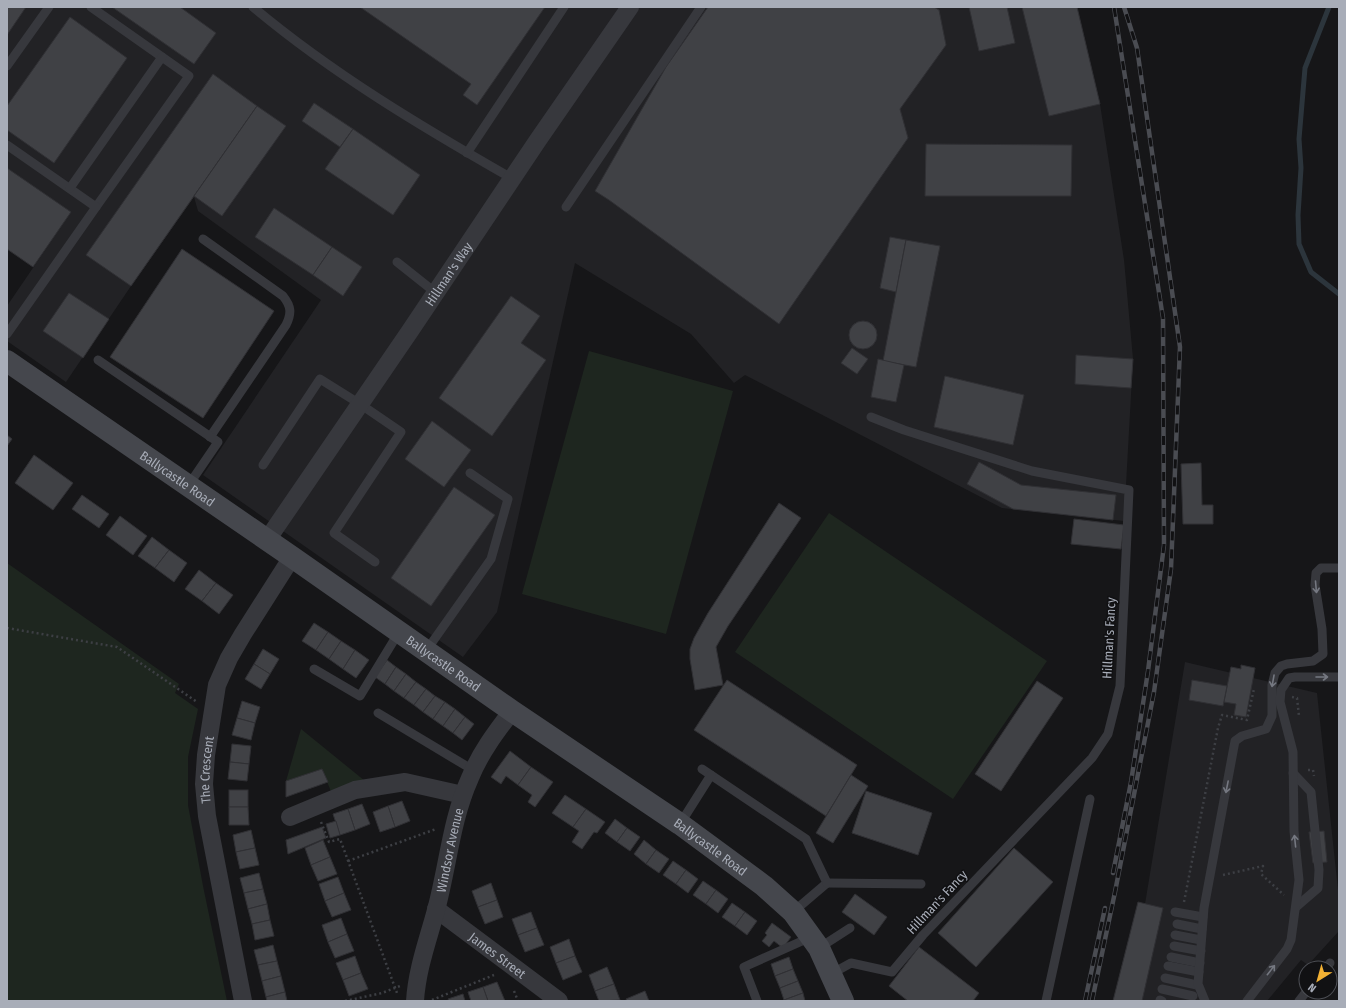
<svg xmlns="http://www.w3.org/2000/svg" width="1346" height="1008" viewBox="0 0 1346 1008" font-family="'Fira Sans Condensed',sans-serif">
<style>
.built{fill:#222225}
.green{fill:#1e261f}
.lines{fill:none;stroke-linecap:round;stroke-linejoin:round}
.stream{stroke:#2c353c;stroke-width:5}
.building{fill:#404145;stroke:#303034}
.path{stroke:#3d3f44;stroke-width:2.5;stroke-dasharray:2 3;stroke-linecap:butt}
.lane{stroke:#37383d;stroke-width:9}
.street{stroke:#37383d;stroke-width:18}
.secondary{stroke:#45474d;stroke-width:22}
.rail-casing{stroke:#4a4c52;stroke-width:4.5}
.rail{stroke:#111113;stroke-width:3;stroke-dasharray:9;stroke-linecap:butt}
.oneway{stroke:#757881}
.labels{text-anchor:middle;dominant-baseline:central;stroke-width:3;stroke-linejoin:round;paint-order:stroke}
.street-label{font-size:13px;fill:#a8adb8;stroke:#111113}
</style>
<rect width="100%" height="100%" fill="#161618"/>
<!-- built -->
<g class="built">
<path d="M7 7H1077L1100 104 1124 260 1133 359 1124 521 1002 508 745 375 734 383 691 334 575 263 497 612 463 657 203 475 321 300 198 211 194 197 131 286 66 382 7 341V306L71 212 7 168Z"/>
<path d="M1185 662 1317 693 1339 899V931L1308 965 1301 960 1267 1001H1142L1163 908 1145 904Z"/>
</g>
<!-- green -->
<g class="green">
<path d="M589 351 733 391 666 634 522 594Z"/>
<path d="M829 513 1047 661 953 799 735 652Z"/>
<path d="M7 563 179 684 175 693 198 709 188 757V805L203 886 227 1001H7Z"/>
<path d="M301 729 365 781 332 794 322 769 286 781Z"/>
</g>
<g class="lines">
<!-- stream -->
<path class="stream" d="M1329 7 1305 68 1299 139 1301 168 1298 215 1299 244 1311 272 1339 294"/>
</g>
<!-- building -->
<g class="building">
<path d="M7 7H26L7 35Z"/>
<path d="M112 7H180L216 33 194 64Z"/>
<path d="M360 7H545L477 105 463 95 471 84Z"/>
<path d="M708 7H934L939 10 946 45 900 109 908 138 779 324 609 200 595 191 666 67Z"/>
<path d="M969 7H1007L1015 43 979 51Z"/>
<path d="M1022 7H1077L1100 104 1049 116Z"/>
<path d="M70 17 127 58 54 163 7 130V106Z"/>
<path d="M213 74 257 106 131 286 86 255Z"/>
<path d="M314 103 353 129 340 147 302 121Z"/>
<path d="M257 106 286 126 222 216 194 196Z"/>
<path d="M353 129 420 175 393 215 325 169Z"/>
<path d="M926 144 1072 145 1071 196H925Z"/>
<path d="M7 168 71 212 33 267 7 249Z"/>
<path d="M274 208 332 247 313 275 255 237Z"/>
<path d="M890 237 906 240 896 292 880 288Z"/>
<path d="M906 240 940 246 916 367 883 361Z"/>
<path d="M332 247 362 267 343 296 313 275Z"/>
<path d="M182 249 274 311 203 418 110 357Z"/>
<path d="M69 293 109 319 83 358 43 331Z"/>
<path d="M511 296 540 316 521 343 546 360 492 436 439 398Z"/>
<circle cx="863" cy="335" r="14"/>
<path d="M852 348 868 359 857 374 841 363Z"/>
<path d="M1076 355 1133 359 1131 388 1075 384Z"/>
<path d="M878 359 904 365 896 402 871 397Z"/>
<path d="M945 376 1024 395 1013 445 934 427Z"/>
<path d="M432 421 471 450 444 487 405 459Z"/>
<path d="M7 435 12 439 7 446Z"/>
<path d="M34 455 73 483 53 510 15 483Z"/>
<path d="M979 462 1021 485 1116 495 1113 520 1013 509 967 484Z"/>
<path d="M1201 463 1202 505H1213V524H1183L1181 464Z"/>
<path d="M454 487 495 515 431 606 391 578Z"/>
<path d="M82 495 109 514 99 528 72 509Z"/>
<path d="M779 503 801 518 728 626 716 647 723 685 695 690 690 659V649L694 638 708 613Z"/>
<path d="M120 516 147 536 133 555 106 535Z"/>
<path d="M1074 519 1124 525 1121 549 1071 544Z"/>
<path d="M152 537 169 550 155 568 138 556Z"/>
<path d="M169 550 187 563 174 582 155 568Z"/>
<path d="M199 570 216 583 202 601 185 589Z"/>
<path d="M216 583 233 595 219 614 202 601Z"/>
<path d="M314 623 328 632 316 650 302 641Z"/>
<path d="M328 632 341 641 329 659 316 650Z"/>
<path d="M341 641 355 650 343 669 329 659Z"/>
<path d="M263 649 279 659 270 674 254 664Z"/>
<path d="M355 650 369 660 356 678 343 669Z"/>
<path d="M387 660 396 667 385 684 375 677Z"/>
<path d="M254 664 270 674 261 689 245 679Z"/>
<path d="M1241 665 1255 668 1246 717 1234 715 1236 704 1224 702 1231 667 1241 669Z"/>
<path d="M396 667 406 674 394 691 385 684Z"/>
<path d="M406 674 416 682 404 698 394 691Z"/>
<path d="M727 680 857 765 826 816 694 730Z"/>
<path d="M1192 680 1227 686 1223 706 1189 700Z"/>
<path d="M1037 681 1063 698 1001 791 975 774Z"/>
<path d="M416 682 426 689 414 705 404 698Z"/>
<path d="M426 689 435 696 423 712 414 705Z"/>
<path d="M435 696 445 702 433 719 423 712Z"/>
<path d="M242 701 260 707 255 723 237 718Z"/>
<path d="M445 702 455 709 443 726 433 719Z"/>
<path d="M455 709 465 717 453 733 443 726Z"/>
<path d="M465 717 474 724 462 740 453 733Z"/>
<path d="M237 718 255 723 251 740 232 735Z"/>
<path d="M232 744 251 746 249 764 230 762Z"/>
<path d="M510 751 531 767 518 785 506 776 501 784 491 777Z"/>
<path d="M230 762 249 764 247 781 228 779Z"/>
<path d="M531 767 553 782 535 807 528 802 532 795 518 785Z"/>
<path d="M322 769 328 782 286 797V781Z"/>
<path d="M851 775 868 786 833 843 816 833Z"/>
<rect x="229" y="790" width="19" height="17"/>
<path d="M866 791 932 813 918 855 852 833Z"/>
<path d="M565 795 586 809 573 827 552 813Z"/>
<path d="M402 801 410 821 395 827 388 806Z"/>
<path d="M362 804 370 824 355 830 348 809Z"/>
<path d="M388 806 395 827 380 832 373 812Z"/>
<path d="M229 807H248L249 825H229Z"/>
<path d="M348 809 355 830 340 835 333 814Z"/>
<path d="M586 809 605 822 597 833 594 832 582 849 572 842 579 831 573 827Z"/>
<path d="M615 819 627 828 617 842 605 833Z"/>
<path d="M336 821 340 835 330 838 326 824Z"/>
<path d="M322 827 326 838 288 854 286 840Z"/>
<path d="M627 828 640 837 630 851 617 842Z"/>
<path d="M251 830 255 848 236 852 233 835Z"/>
<path d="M1324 831 1327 862 1313 863 1309 832Z"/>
<path d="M323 840 330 857 311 865 305 848Z"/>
<path d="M644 840 656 850 646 864 634 854Z"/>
<path d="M255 848 259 865 240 869 236 852Z"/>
<path d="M1014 848 1053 882 976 967 938 933Z"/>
<path d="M656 850 669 859 659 873 646 864Z"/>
<path d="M330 857 337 874 318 881 311 865Z"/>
<path d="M673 861 686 870 676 884 663 875Z"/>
<path d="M686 870 698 879 688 893 676 884Z"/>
<path d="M259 873 263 889 244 893 240 878Z"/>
<path d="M338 877 344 893 325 901 319 884Z"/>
<path d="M703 881 716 890 706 904 693 895Z"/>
<path d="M491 883 497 900 478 907 472 891Z"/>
<path d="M263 889 267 904 248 909 244 893Z"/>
<path d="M716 890 728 899 718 913 706 904Z"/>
<path d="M344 893 351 910 332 917 325 901Z"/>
<path d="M855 894 887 917 874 935 842 912Z"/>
<path d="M497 900 503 917 485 924 478 907Z"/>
<path d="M1138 902 1163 908 1142 1001H1113Z"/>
<path d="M732 903 745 912 735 926 722 917Z"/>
<path d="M267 904 270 920 252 924 248 909Z"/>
<path d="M531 912 537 928 518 935 512 919Z"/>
<path d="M745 912 757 921 747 935 735 926Z"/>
<path d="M341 918 347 934 328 942 322 925Z"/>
<path d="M270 920 274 936 255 940 252 924Z"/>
<path d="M772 923 791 937 783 948 774 941 769 947 762 941 767 935 765 933Z"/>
<path d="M537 928 544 945 525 952 518 935Z"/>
<path d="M347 934 354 951 335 958 328 942Z"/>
<path d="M569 939 575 956 556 963 550 947Z"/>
<path d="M273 945 277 961 258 965 254 950Z"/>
<path d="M919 947 979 993 973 1001H908L889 986Z"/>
<path d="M355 956 361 973 343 980 336 963Z"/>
<path d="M575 956 582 972 563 980 556 963Z"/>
<path d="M789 957 793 969 775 976 771 964Z"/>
<path d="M277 961 281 976 262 981 258 965Z"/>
<path d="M607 967 614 984 595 991 589 975Z"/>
<path d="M793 969 798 981 780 988 775 976Z"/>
<path d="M361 973 368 989 349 996 343 980Z"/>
<path d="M281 976 285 992 266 997 262 981Z"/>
<path d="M798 981 803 993 784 1000 780 988Z"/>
<path d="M497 982 505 1001H488L483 987Z"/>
<path d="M614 984 620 1000 599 1001 595 991Z"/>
<path d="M483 987 488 1001H471L468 992Z"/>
<path d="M645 991 649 1001H627L626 999Z"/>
<path d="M285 992 287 1001H267L266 997Z"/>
<path d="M803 993 805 1001H785L784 1000Z"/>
<path d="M463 994 465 1001H449L448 999Z"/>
</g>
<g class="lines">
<!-- path -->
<g class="path">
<path d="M7 628 117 647 197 702"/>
<path d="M1292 697 1297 698 1299 716"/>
<path d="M1308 770H1313L1314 776"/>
<path d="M321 822 329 842 340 839 397 993"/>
<path d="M348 861 436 829"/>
<path d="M1223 875 1263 866 1261 874 1284 895"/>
<path d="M1184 902 1218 728 1222 715 1247 720 1254 689"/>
<path d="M514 991 518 1001"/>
<path d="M432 1000 494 975"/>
<path d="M345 1001 382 993 400 986"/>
</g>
<!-- lane -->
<g class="lane">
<path d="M91 7 189 76 96 207"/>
<path d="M253 7C333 74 422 127 513 179"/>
<path d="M7 66 49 7"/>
<path d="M7 145 96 207 7 334"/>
<path d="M467 153 564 7"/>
<path d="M70 188 162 57"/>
<path d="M566 207 701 7"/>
<path d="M203 239 283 296C291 306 292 313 286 325L210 437"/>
<path d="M397 262 436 293"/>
<path d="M98 360 218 442 188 486"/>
<path d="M263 465 320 379 360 404 401 432 334 533 375 562"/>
<path d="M426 651 491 559 508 499 470 473"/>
<path d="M314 669 360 696 399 632"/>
<path d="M378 713 473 770"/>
<path d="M702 769 806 839 827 883 793 912"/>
<path d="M1293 773 1311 792 1319 870 1318 888 1296 907"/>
<path d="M680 824 711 775"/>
<path d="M827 883 921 884"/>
<path d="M1175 912 1203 917"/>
<path d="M1177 924 1202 929"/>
<path d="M1175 935 1201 940"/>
<path d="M1174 946 1201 951"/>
<path d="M819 948 850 928"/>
<path d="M1171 957 1200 963"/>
<path d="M1168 966 1199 972"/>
<path d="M1326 968 1330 963"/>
<path d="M831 974 851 963 892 972 923 935 1092 758 1108 734 1120 686 1129 490 1032 471 904 430 871 417"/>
<path d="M1165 978 1197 985"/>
<path d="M1162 989 1193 996"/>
<path d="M1160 1000 1162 1001"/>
<path d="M757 1001 744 967 811 937"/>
<path d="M1046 1001 1090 799"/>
<path d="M1205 1001 1198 984 1204 908 1235 741 1242 736 1266 729 1272 716V685L1275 673 1281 666 1287 664 1313 661 1323 654 1322 629 1315 585 1316 573 1321 568H1339"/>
<path d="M1247 1001 1287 949 1291 940 1299 880 1294 831 1293 752 1280 702 1281 690 1289 678 1295 677H1339"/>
<path d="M1299 1001 1306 992"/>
</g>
<!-- street -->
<g class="street">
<path id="s1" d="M267 540 410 331 538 140 630 7"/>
<path d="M290 817 355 790 405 782 463 795"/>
<path id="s2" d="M436 909 559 1001"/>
<path id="s3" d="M243 1001 207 816 204 784 206 755 217 685 229 658 243 634 292 557"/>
<path id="s4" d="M415 1001C417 969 428 940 436 910 448 866 451 820 470 778 480 753 496 732 512 711"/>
</g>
<!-- secondary -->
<path class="secondary" id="s5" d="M7 361 292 557 512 711 680 824 764 886 793 912 819 948 843 1001"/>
<defs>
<g id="rail">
<path d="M1113 873 1131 782 1148 671 1164 545 1163 318 1114 7"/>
<path d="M1085 1001 1105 908"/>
<path d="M1092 1001 1115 892 1154 692 1171 569 1180 347 1137 48 1124 7"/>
</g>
</defs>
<!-- rail casing -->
<use href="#rail" class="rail-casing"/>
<!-- rail -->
<use href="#rail" class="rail"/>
</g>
<!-- one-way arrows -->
<defs><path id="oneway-shaft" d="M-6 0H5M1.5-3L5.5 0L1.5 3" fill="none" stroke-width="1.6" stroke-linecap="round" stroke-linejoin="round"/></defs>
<g class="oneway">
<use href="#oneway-shaft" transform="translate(1316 587) rotate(85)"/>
<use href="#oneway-shaft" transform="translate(1322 677)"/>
<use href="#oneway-shaft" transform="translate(1273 681) rotate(100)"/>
<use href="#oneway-shaft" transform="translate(1227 787) rotate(101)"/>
<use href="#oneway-shaft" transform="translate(1295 841) rotate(-96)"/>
<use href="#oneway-shaft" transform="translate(1271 970) rotate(-52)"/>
</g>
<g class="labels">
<!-- street labels -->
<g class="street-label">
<text stroke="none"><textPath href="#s1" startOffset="322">Hillman's Way</textPath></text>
<text stroke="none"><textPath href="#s5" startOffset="207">Ballycastle Road</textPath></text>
<text transform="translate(1109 638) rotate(-87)">Hillman's Fancy</text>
<text stroke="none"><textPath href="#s5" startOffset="531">Ballycastle Road</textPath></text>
<text stroke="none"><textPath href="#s3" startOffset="235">The Crescent</textPath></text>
<text stroke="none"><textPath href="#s5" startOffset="855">Ballycastle Road</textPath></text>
<text stroke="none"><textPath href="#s4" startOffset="155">Windsor Avenue</textPath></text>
<text transform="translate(937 902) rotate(-47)">Hillman's Fancy</text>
<text stroke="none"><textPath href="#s2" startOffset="77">James Street</textPath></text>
</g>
</g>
<!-- border -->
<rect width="1346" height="1008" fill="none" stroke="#a8adb8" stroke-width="16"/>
<!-- north arrow -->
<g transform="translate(1318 980) rotate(217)"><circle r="19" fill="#111113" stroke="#4d4f55"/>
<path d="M0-3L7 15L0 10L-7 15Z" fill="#f2b134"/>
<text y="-6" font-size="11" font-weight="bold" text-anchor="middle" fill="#a8adb8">N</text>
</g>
</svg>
